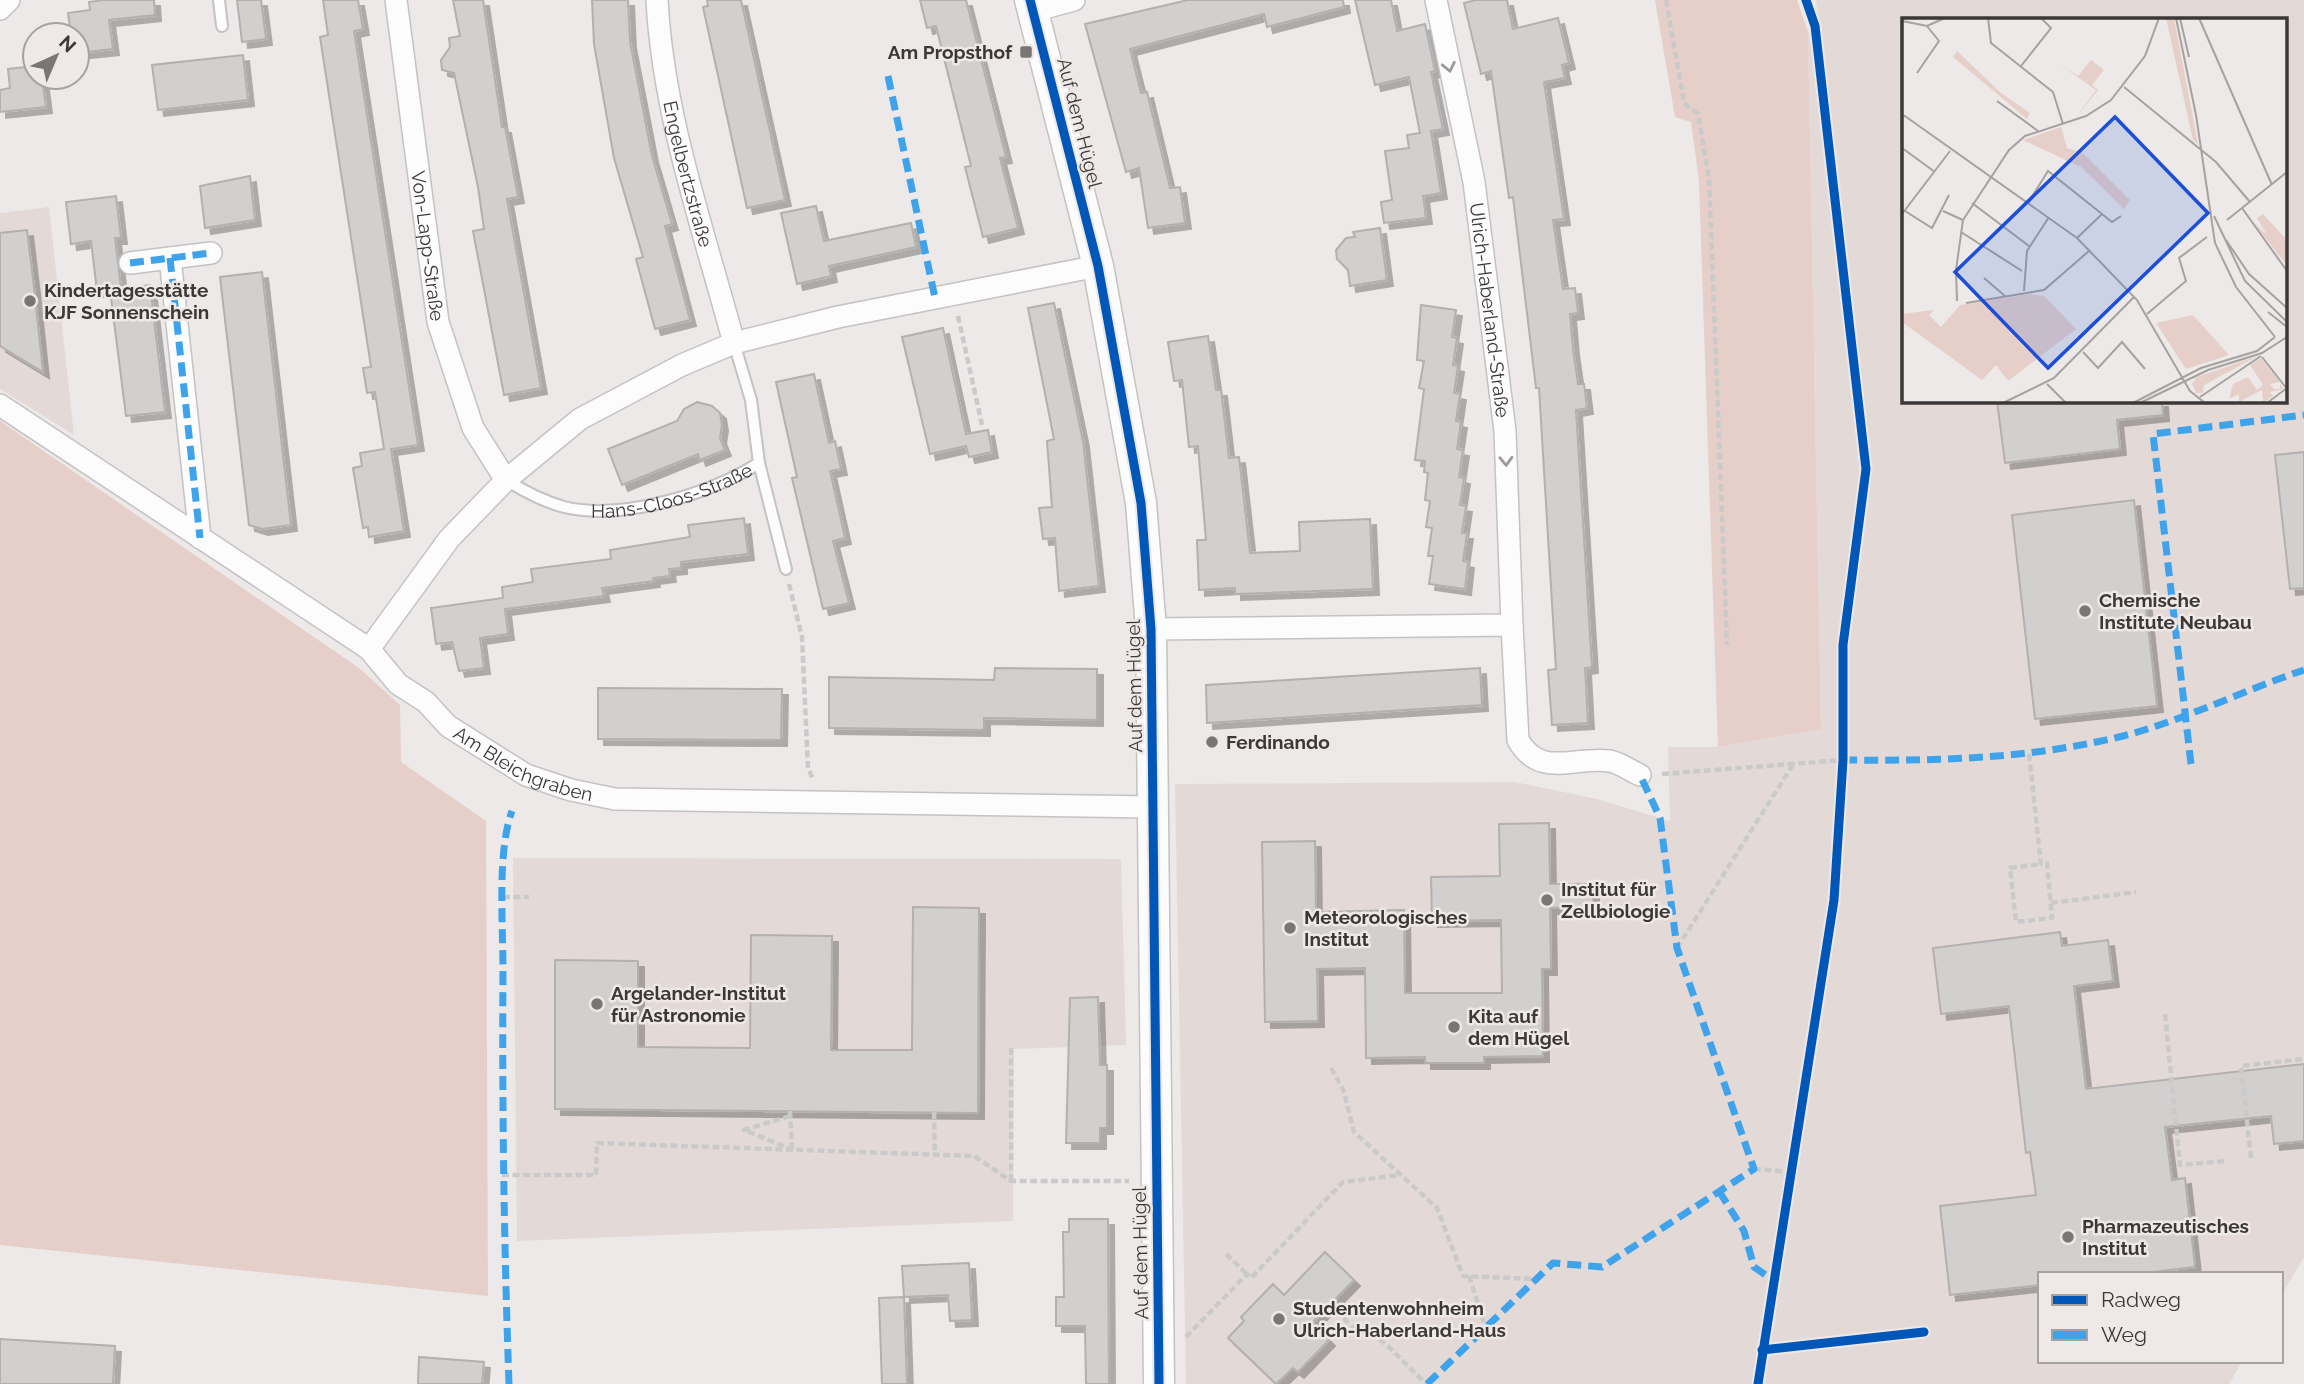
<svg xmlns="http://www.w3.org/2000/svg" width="2304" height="1384" viewBox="0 0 2304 1384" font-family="Raleway,sans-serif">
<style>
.built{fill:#e3dad7;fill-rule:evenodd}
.green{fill:#e6cfc8}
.building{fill:#d2d0cf;stroke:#b3b0af;stroke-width:2;filter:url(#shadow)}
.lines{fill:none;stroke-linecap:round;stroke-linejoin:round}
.lane-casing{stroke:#c4c2c2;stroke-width:14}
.street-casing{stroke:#c4c2c2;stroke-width:24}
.secondary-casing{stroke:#c4c2c2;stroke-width:33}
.path{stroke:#cbcaca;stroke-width:4.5;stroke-dasharray:7 3.5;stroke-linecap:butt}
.lane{stroke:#fcfcfc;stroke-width:10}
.street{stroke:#fcfcfc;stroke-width:21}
.secondary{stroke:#fcfcfc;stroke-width:30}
.quiet{stroke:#3fa3ec;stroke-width:7;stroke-dasharray:14 7;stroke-linecap:butt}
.cycleway-casing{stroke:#eee8e6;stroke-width:13}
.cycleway{stroke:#0057b8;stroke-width:9}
.oneway{stroke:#9c9a9a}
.poi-dot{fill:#797675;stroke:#eee8e6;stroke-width:2.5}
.labels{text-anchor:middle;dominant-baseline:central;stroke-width:5;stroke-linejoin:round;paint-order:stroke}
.poi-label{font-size:19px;font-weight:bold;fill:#3b3837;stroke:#eee8e6;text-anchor:start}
.street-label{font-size:19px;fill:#3b3837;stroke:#eee8e6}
.inset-road{fill:none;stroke:#a5a2a1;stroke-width:2}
.view{fill:#1d4ed8;fill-opacity:0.15;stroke:#1d4ed8;stroke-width:3.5}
.inset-edge{fill:none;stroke:#3b3837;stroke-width:3.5}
</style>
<defs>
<filter id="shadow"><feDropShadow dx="6" dy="6" stdDeviation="0" flood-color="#0004"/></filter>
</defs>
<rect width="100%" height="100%" fill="#ece9e8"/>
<!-- built -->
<g class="built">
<path d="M1816 0H2304V1257L2281 1296V1274H2040V1361H2242L2229 1384H1186L1175 784 1515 782 1597 799 1670 821 1668 747H1718L1821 729 1808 32 1819 22ZM1903 19H2285V401H1903Z"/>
<path d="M49 207 74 435 0 389V213Z"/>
<path d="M513 858 1121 859 1126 1045 1014 1049 1013 1221 517 1241Z"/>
</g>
<!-- green -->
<g class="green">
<path d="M1655 0H1797L1808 32 1821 729 1718 747 1699 181 1691 122 1675 117Z"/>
<path d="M0 421 359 668 400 705 401 762 486 821 488 1296 0 1245Z"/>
</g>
<!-- building -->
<g class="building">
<path d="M103 0H154L155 15 109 20 113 49 77 53V35H71L68 13 90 10 89 2Z"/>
<path d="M237 0H261L266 39 242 42Z"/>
<path d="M323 0H358L363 29 354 31 418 445 391 449 404 531 369 537 368 527 363 528 353 468 362 466 360 453 384 449 375 392 367 393 363 368 371 367 320 37 328 35Z"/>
<path d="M453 0H483L502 127H505L518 197 507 199 541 388 504 395 473 231 484 229 478 187 454 73 442 70 441 60 450 47 449 38 460 36Z"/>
<path d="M592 0H628L630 42 652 156 672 224 665 226 690 320 655 329 636 259 643 257 614 158 594 44Z"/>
<path d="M707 0H741L785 200 747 208 703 7 708 6Z"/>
<path d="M920 0H966L1006 157 1000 158 1018 228 983 237 965 167 971 166 936 26 927 28Z"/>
<path d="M1188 0H1343L1344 7 1267 27 1264 14 1130 49 1141 93 1147 92 1170 188 1180 187 1185 223 1148 228 1139 168 1126 172 1085 24Z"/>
<path d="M1355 0H1391L1397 31 1425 24 1435 71 1431 72 1443 129 1431 131 1441 193 1423 196 1426 218 1384 223 1381 202 1392 200 1385 151 1409 148 1407 135 1420 133 1409 77 1375 85Z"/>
<path d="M1476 0H1507L1513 29 1558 18 1569 63 1562 65 1565 78 1544 82 1564 219 1553 220 1563 289 1575 288 1578 313 1570 314 1573 349 1578 384H1584L1587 408 1576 410 1592 667 1585 668 1588 723 1552 725 1548 670 1556 669 1539 388H1536L1513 197 1509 198 1491 71 1481 74 1464 3Z"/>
<path d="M243 55 248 100 158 110 152 65Z"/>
<path d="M35 66V77H42L46 107 0 112V90L10 88 8 69Z"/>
<path d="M250 176 255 220 205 228 200 186Z"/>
<path d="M116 196 121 238H115L121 288 116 289 150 285 165 412 126 416 110 290 97 291 91 241 71 244 66 202Z"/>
<path d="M816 206 824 241 911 223 916 247 829 266 831 276 797 284 781 213Z"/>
<path d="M1380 228 1387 280 1350 286 1348 270 1337 259 1336 250 1346 238 1355 237 1353 232Z"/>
<path d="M27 230 34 288 43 372 0 346V233Z"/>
<path d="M262 272 291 525 262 529 249 525 220 277Z"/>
<path d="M1054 303 1083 441 1099 586 1059 591 1055 538 1043 539 1039 508 1052 507 1047 441 1054 439 1028 308Z"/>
<path d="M1421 305 1456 310 1452 337 1457 338 1453 365 1458 366 1454 393 1460 394 1456 421 1461 422 1457 449 1463 450 1459 477 1464 478 1460 505 1466 506 1462 533H1467L1463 561 1468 562 1465 589 1429 584 1433 556H1428L1432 528 1426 527 1430 501 1425 500 1428 473 1424 472 1425 461 1415 460 1424 389 1419 388 1424 361 1417 360Z"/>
<path d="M943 328 966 434 988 430 992 452 969 457 966 446 930 454 902 337Z"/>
<path d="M1208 336 1216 390H1221L1229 458 1239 457 1250 553 1300 551 1299 522 1370 519 1373 589 1235 594V588L1199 590 1197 540H1206L1198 446 1189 447 1182 380 1174 381 1168 342Z"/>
<path d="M814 374 829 443 835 441 841 469 830 471 845 538 833 541 849 603 823 609 792 478 797 477 776 382Z"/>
<path d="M1997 401H2162L2163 415 2117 420 2120 449 2005 463Z"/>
<path d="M697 402 712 406 720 413 722 425 720 438 725 450 700 460 698 454 622 485 608 449 677 421 684 409Z"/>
<path d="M2304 452V588L2290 589 2275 455Z"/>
<path d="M2134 500 2157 706 2035 719 2012 515Z"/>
<path d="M744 518 748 554 681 562V568L669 569 670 576 653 578 654 581 602 588 604 596 505 609 508 634 480 638 484 668 459 671 452 642 436 644 431 608 503 598 502 587 533 582 531 569 611 559 610 550 690 537 688 525Z"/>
<path d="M995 668 1097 669V720L984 718V730L829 728V677L994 680Z"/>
<path d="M1480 668 1482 705 1207 723 1206 685Z"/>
<path d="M598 688 782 689 781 740 598 739Z"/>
<path d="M1549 823 1550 884H1593V907L1550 908 1551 969H1542L1543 1056 1484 1057V1063H1425V1057L1366 1058 1365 968 1317 969 1318 1021 1265 1022 1262 842 1315 841 1316 912 1404 910 1405 993H1502L1501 920 1432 921 1431 877 1500 876 1499 824Z"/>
<path d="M913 907 979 908 978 1113 555 1109V960L638 961V1047L750 1048 751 935 832 936 831 1050H912Z"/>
<path d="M2060 932 2062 946 2108 940 2113 981 2074 986 2086 1089 2304 1064V1141L2274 1144 2271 1116 2165 1127 2172 1180 2185 1178 2195 1267 2136 1274H2040V1285L1950 1295 1940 1206 2036 1195 2030 1152 2026 1153 2009 1006 1941 1014 1933 948Z"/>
<path d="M1098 997 1100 1065H1107V1128H1100V1143H1066L1070 998Z"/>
<path d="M1069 1219H1108L1109 1384H1086L1085 1326H1056V1297H1064L1063 1232H1069Z"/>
<path d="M1325 1252 1354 1280 1312 1323 1329 1340 1298 1372 1293 1368 1276 1384 1228 1338 1244 1321 1241 1317 1273 1284 1284 1295Z"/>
<path d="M969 1263 972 1320 950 1321 948 1295 904 1297 902 1266Z"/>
<path d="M904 1297 907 1384H882L879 1298Z"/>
<path d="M0 1339 115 1346 113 1384H0Z"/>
<path d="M419 1357 484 1362 482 1384H418Z"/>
</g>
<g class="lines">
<defs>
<g id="lane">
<path d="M219 0 222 26"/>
<path d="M759 463 786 569"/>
<path id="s1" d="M506 480C525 492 542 501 564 507 622 521 710 494 759 463L751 400 734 343"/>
</g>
<g id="street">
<path id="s2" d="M396 0 438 322 473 428 506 480"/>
<path id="s3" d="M657 0C663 116 704 231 734 343"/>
<path id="s4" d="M1436 0 1474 182 1505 431 1512 625"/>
<path d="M0 9 9 0"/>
<path d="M1033 11 1074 0"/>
<path d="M170 258 200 538"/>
<path d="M130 263 211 253"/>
<path id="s5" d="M0 405 369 649 398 684 426 702 448 726 526 775 571 790 615 799 1153 807"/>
<path d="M1151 629 1512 625 1518 740C1540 779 1574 756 1610 761 1620 763 1631 771 1640 775"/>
<path d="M369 649 449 539 506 480 580 419 682 365 734 343 838 317 1098 266"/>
</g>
<path id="secondary" d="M1030 0 1098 266 1141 503 1151 629 1159 1384"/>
</defs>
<!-- lane casing -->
<use href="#lane" class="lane-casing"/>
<!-- street casing -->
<use href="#street" class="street-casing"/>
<!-- secondary casing -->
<use href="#secondary" class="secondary-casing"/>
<!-- path -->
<g class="path">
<path d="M1666 0 1684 103 1698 114 1709 179 1727 645"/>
<path d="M958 316 982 425"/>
<path d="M789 584 802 637 808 768 813 779"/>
<path d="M2029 754 2041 864 2047 863 2052 918 2016 922 2010 868 2041 864"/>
<path d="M1662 774 1843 760"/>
<path d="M503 897H529"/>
<path d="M2051 903 2136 892"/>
<path d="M1677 948 1794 763"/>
<path d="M2165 1014 2180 1165 2226 1161"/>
<path d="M1331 1068 1343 1089 1354 1132 1437 1208 1463 1276 1533 1279"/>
<path d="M790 1111 792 1149"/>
<path d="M934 1112 935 1155"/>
<path d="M790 1116 744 1130 791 1149"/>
<path d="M2251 1158 2241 1066 2304 1059"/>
<path d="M1754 1169 1792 1172"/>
<path d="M502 1175H596L597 1143 974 1156 1011 1181H1129"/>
<path d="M1011 1181V1046"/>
<path d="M1226 1254 1247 1274"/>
<path d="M1469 1276 1485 1326"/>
<path d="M1336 1311 1355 1329 1374 1336 1387 1345 1426 1384"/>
<path d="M1186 1337 1247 1274 1251 1278 1343 1182 1400 1175"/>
</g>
<!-- lane -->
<use href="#lane" class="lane"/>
<!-- street -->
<use href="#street" class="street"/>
<!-- secondary -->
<use href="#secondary" class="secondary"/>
<!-- quiet -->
<g class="quiet">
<path d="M888 76 935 298"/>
<path d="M170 258 200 538"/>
<path d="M130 263 211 253"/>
<path d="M1843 760C1939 761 2029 759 2123 736 2185 720 2244 690 2304 670"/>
<path d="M2191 764 2153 434 2304 415"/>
<path d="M1719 1191 1744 1231 1754 1267 1773 1280"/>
<path d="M509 1384C504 1245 502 1108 503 969 503 925 497 851 512 811"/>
<path d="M1427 1384 1553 1263 1602 1267 1754 1169 1677 948 1660 818 1640 775"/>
</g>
<defs>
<g id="cycleway">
<path d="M1030 0 1098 266 1141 503 1151 629 1159 1384"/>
<path d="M1762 1350 1924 1332"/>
<path d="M1758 1384 1834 900 1843 760V645L1866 469 1815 26 1806 0"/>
</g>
</defs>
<!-- cycleway casing -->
<use href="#cycleway" class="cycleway-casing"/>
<!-- cycleway -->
<use href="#cycleway" class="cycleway"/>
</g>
<!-- one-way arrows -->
<defs><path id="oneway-chevron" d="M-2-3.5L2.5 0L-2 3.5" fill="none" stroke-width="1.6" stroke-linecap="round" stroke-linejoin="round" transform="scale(1.75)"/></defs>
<g class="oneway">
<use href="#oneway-chevron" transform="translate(1449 67) rotate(78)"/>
<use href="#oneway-chevron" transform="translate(1506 461) rotate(88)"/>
</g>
<!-- markers -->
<g class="poi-dot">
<rect x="1019" y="45" width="14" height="14" rx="3.5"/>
<circle cx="30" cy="301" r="7"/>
<circle cx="2085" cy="611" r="7"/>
<circle cx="1212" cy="742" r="7"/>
<circle cx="1547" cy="900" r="7"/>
<circle cx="1290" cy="928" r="7"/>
<circle cx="597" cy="1004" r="7"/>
<circle cx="1454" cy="1027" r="7"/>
<circle cx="2068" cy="1237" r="7"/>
<circle cx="1279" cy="1319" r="7"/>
</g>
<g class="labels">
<!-- poi labels -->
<g class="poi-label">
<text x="1012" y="52" text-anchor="end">Am Propsthof</text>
<text x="44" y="290">Kindertagesstätte<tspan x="44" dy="22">KJF Sonnenschein</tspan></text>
<text x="2099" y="600">Chemische<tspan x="2099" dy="22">Institute Neubau</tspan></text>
<text x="1226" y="742">Ferdinando</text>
<text x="1561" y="889">Institut für<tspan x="1561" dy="22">Zellbiologie</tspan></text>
<text x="1304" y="917">Meteorologisches<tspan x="1304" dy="22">Institut</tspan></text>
<text x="611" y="993">Argelander-Institut<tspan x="611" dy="22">für Astronomie</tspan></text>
<text x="1468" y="1016">Kita auf<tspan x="1468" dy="22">dem Hügel</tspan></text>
<text x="2082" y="1226">Pharmazeutisches<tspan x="2082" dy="22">Institut</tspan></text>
<text x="1293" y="1308">Studentenwohnheim<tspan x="1293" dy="22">Ulrich-Haberland-Haus</tspan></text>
</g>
<!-- street labels -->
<g class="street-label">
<text transform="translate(1080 123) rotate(76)">Auf dem Hügel</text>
<text stroke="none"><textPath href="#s3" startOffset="177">Engelbertzstraße</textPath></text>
<text stroke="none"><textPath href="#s2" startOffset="248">Von-Lapp-Straße</textPath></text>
<text stroke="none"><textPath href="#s4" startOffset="315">Ulrich-Haberland-Straße</textPath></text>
<text stroke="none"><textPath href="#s1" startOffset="175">Hans-Cloos-Straße</textPath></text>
<text transform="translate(1134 686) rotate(-91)">Auf dem Hügel</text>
<text stroke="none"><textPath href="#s5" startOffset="639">Am Bleichgraben</textPath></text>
<text transform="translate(1140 1253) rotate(-91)">Auf dem Hügel</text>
</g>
</g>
<!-- overview -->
<g transform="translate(1902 18)">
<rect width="385" height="385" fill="#ece9e8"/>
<path d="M264 0H272L296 126 291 122ZM55 33 99 75 128 95 125 101 51 39ZM189 42 202 52 190 67 196 72 175 98 194 72 157 46 176 58ZM159 109 165 130 181 135 228 182 222 191 179 149 121 122ZM361 196 385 222 383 245 351 204 365 217 355 200ZM128 276 142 278 174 311 106 363 94 347 80 362 0 304V296L32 292 27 297 39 309 58 287ZM291 297 327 337 284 351 254 305ZM356 338 302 367 301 375H294L290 366 295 359ZM359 340 378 364 368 366 372 371H378V365L381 371 368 374 371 378 361 385 360 372 337 384V376L327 381 331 366 346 359 355 372 361 367 348 347Z" fill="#e6cfc8"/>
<path class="inset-road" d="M86 0 89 25 151 74 161 106M274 0 294 97 313 225 334 269 373 319M278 0 287 39M297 0 370 167M0 3 25 8 43 0M119 48 149 10 139 0M15 55 37 23 25 8M222 69 314 144 348 184M95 83 136 113M0 96 175 220 235 282 288 373 303 385M0 130 33 154M70 185 127 228M126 185 146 153 200 196M340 190 385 253M3 193 30 210 47 177M41 193 61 202M0 196 48 133M312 198 343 263 385 304M325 202 385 154M59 214 120 253M175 220 200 196 210 204 219 198M324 222 347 256 385 290M82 260 103 278M122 273 125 233 147 199M55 283 54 252 61 202 107 132 123 118 184 98 209 82 243 38 257 0M64 285 142 272 187 233M366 294 385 309M245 296 284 263 277 240 305 219M181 334 196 350 220 324 243 351M360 339 385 371M145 366 164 385M298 379 359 338M101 385 152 360 232 279M231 385 299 350 355 333 373 319M238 385 306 352 360 335 385 319M365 385 385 370"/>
<path class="view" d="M213 99 306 195 146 350 53 254Z"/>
<rect width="385" height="385" class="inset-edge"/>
</g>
<!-- legend -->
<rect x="2038" y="1272" width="245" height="91" fill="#eee8e6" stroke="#a6a2a0" stroke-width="2"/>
<rect x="2052" y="1295" width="35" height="10" fill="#0057b8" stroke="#a6a2a0" stroke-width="2"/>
<text x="2101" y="1307" font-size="21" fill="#3b3837">Radweg</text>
<rect x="2052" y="1330" width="35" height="10" fill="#3fa3ec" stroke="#a6a2a0" stroke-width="2"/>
<text x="2101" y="1342" font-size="21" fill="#3b3837">Weg</text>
<!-- north arrow -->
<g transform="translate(56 56) rotate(44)"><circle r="33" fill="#eee8e6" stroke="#a6a2a0" stroke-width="2"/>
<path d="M0-5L12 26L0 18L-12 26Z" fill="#797675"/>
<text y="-10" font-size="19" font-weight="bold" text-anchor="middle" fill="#3b3837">N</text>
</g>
</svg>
